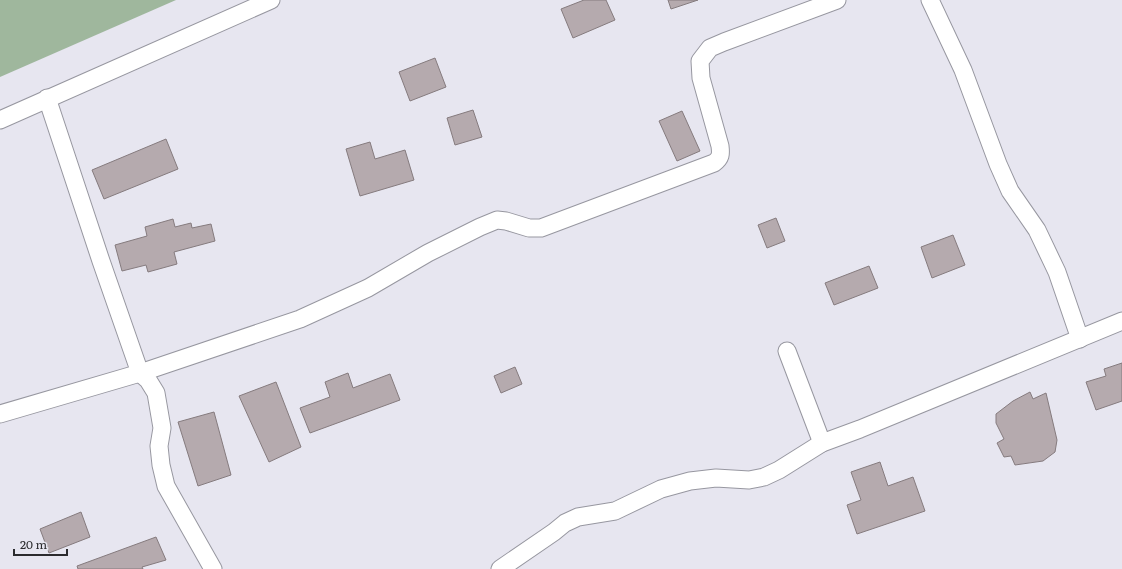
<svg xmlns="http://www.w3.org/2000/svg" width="1122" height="569" viewBox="0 0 1122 569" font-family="Literata,serif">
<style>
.forest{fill:#9fb79d}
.building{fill:#b5aaae;stroke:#857b7e}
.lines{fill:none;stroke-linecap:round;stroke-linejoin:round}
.minor-casing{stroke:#9797a0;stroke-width:19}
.minor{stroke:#fff;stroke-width:17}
</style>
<rect width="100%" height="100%" fill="#e7e6f0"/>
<!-- forest -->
<path class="forest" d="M0 0H176L0 77Z"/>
<!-- building -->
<g class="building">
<path d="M584 0H606L615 20 573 38 561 9Z"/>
<path d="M668 0H698L671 9Z"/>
<path d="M435 58 446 87 410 101 399 72Z"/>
<path d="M473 110 482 137 455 145 447 118Z"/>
<path d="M682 111 700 151 677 161 659 121Z"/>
<path d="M166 139 178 169 104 199 92 170Z"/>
<path d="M370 142 375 159 405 150 414 180 360 196 346 149Z"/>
<path d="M776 218 785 241 767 248 758 225Z"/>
<path d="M173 219 175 227 191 223 192 228 211 224 215 241 174 252 177 264 148 272 146 265 122 271 115 245 147 236 145 227Z"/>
<path d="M953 235 965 265 932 278 921 247Z"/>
<path d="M869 266 878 288 834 305 825 283Z"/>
<path d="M1122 363V401L1096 410 1086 382 1106 376 1104 369Z"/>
<path d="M515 367 522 384 501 393 494 376Z"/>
<path d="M348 373 353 388 390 374 400 400 310 433 300 408 330 397 325 382Z"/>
<path d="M276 382 301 447 269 462 239 396Z"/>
<path d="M1030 392 1033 399 1046 393 1057 440 1055 452 1043 461 1015 465 1011 456 1004 457 997 443 1004 439 996 423V414L1013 401Z"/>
<path d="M214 412 231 475 198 486 178 422Z"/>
<path d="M880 462 888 486 913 477 925 511 857 534 847 505 861 500 851 472Z"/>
<path d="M81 512 90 537 49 553 40 529Z"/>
<path d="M156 537 166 560 142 567 143 569H78L77 566Z"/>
</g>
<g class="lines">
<defs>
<g id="minor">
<path d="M930 0 963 70 998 164 1010 191 1037 230 1057 272 1080 339"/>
<path d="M47 98 101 261 140 373 148 380 156 393 162 428 159 446 161 465 166 486 213 569"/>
<path d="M0 120 271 0"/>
<path d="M787 351 822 443"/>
<path d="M0 414 140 373 300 319 368 288 428 253 480 227 497 220 506 221 529 228H541L714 163C721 158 721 154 720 146L701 78 700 61 710 48 724 42 837 0"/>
<path d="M500 569 554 532 565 523 578 517 615 511 661 489 690 481 716 478 749 480 764 477 779 470 822 443 860 429 1122 321"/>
</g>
</defs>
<!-- minor casing -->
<use href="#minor" class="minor-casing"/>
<!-- minor -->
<use href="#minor" class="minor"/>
</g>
<!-- scale -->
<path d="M14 549v6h53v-6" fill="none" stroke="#2b2b2e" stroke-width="2"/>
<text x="20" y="549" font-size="12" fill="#2b2b2e" stroke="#e7e6f0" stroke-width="3" paint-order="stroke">20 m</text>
</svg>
